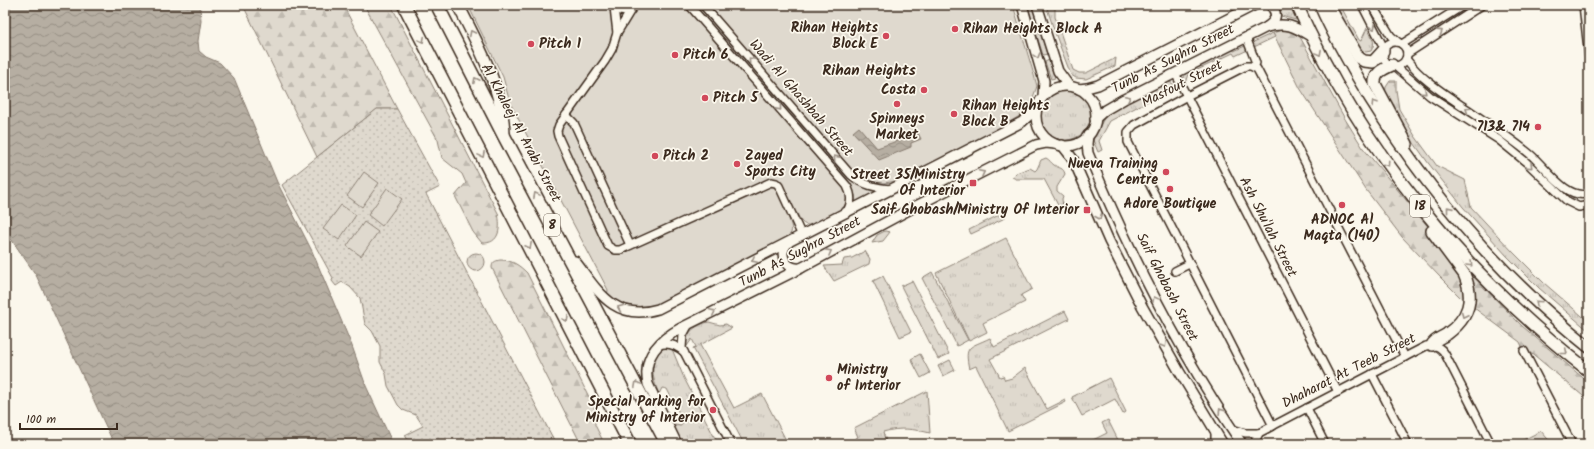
<svg xmlns="http://www.w3.org/2000/svg" width="1594" height="449" viewBox="0 0 1594 449" font-family="Kalam,sans-serif">
<style>
.grass{fill:url(#grass-tufts);stroke:#8d8276}
.forest{fill:url(#forest-firs);stroke:#8d8276}
.park{fill:url(#park-dots);stroke:#8d8276}
.garden{fill:#dfd9ce;stroke:#8d8276}
.water{fill:url(#water-waves);stroke:#85796d}
.lines{fill:none;stroke-linecap:round;stroke-linejoin:round}
.minor-casing{stroke:#3b2a1e;stroke-width:10}
.tertiary-casing{stroke:#3b2a1e;stroke-width:12}
.primary-casing{stroke:#3b2a1e;stroke-width:14}
.trunk-casing{stroke:#3b2a1e;stroke-width:15}
.minor{stroke:#fbf7ec;stroke-width:7}
.tertiary{stroke:#fbf7ec;stroke-width:9}
.primary{stroke:#fbf7ec;stroke-width:11}
.trunk{stroke:#fbf7ec;stroke-width:12}
.oneway{stroke:#9b9085}
.poi-dot{fill:#d1495b;stroke:#fbf7ec;stroke-width:1.5}
.labels{text-anchor:middle;dominant-baseline:central;stroke-width:3.5;stroke-linejoin:round;paint-order:stroke}
.shield{fill:#fbf7ec;stroke:#75685c;stroke-width:1}
.shield-label{font-size:13px;font-weight:bold;fill:#3b2a1e}
.poi-label{font-size:14px;font-weight:bold;fill:#3b2a1e;stroke:#fbf7ec;text-anchor:start}
.street-label{font-size:14px;fill:#3b2a1e;stroke:#fbf7ec}
.neighbourhood-label{font-size:15px;font-weight:bold;fill:#3b2a1e;stroke:#fbf7ec}
</style>
<defs>
<pattern id="grass-tufts" width="24" height="20" patternUnits="userSpaceOnUse"><rect width="24" height="20" fill="#dfd9ce"/><path d="M3 7l-1-3M5 7V3M7 7l1-3M15 17l-1-3M17 17v-4M19 17l1-3" fill="none" stroke="#c0bab0"/></pattern>
<pattern id="forest-firs" width="22" height="20" patternUnits="userSpaceOnUse"><rect width="22" height="20" fill="#dfd9ce"/><path d="M5 1l3.5 6h-7zM16 11l3.5 6h-7z" fill="#c0bab0"/></pattern>
<pattern id="park-dots" width="8" height="8" patternUnits="userSpaceOnUse"><rect width="8" height="8" fill="#dfd9ce"/><path d="M2 2h.1M6 6h.1" fill="none" stroke="#c0bab0" stroke-width="1.8" stroke-linecap="round"/></pattern>
<pattern id="water-waves" width="16" height="10" patternUnits="userSpaceOnUse"><rect width="16" height="10" fill="#b6aea2"/><path d="M0 5q4-4 8 0t8 0" fill="none" stroke="#958e83"/></pattern>
</defs>
<rect width="100%" height="100%" fill="#fbf7ec"/>
<filter id="ink" filterUnits="userSpaceOnUse"><feTurbulence type="fractalNoise" baseFrequency=".025" numOctaves="2"/><feDisplacementMap in="SourceGraphic" scale="8" xChannelSelector="R" yChannelSelector="G"/><feConvolveMatrix kernelMatrix="1 2 1 2 8 2 1 2 1" color-interpolation-filters="sRGB"/></filter>
<g filter="url(#ink)">
<!-- grass -->
<g class="grass">
<path d="M1027 5H1032L1047 54 1043 55Z"/>
<path d="M1046 5H1055V17L1073 70 1079 73H1086L1116 58 1115 66 1086 79 1076 78 1071 75 1055 33Z"/>
<path d="M1280 5H1290L1296 20 1281 16Z"/>
<path d="M1333 5H1340L1359 40 1361 41 1367 28C1371 36 1377 42 1371 51L1366 52 1358 49Z"/>
<path d="M1273 33 1275 37 1235 56 1233 53 1189 74 1187 80H1184V77L1187 71 1233 49 1234 51Z"/>
<path d="M1049 60 1055 78 1051 79 1045 62Z"/>
<path d="M1390 81H1396V90L1399 109 1415 136 1437 166 1465 180 1471 207 1513 252 1544 283 1589 322V331L1539 288 1507 256 1463 207 1429 164 1404 129 1385 94 1386 87Z"/>
<path d="M1167 82 1172 83 1175 87 1110 121 1099 141 1102 150 1098 152 1093 140 1106 114Z"/>
<circle cx="1065" cy="114" r="26"/>
<path d="M1046 158C1050 160 1051 163 1054 165 1060 169 1063 167 1065 174L1057 187V191L1063 196 1062 199 1063 207H1059L1044 179H1016L1012 177 1016 173 1030 168 1035 171 1037 169 1041 160Z"/>
<path d="M1003 213 1005 218 971 234 969 230Z"/>
<path d="M1006 238 1032 289 1021 295 1025 302 983 323 987 332 969 341 936 273Z"/>
<path d="M865 251 870 259 869 264 834 281 824 266 842 265 844 259 852 258Z"/>
<circle cx="476" cy="262" r="9"/>
<path d="M932 272 968 340 957 346 922 278Z"/>
<path d="M883 276 911 332 900 337 873 281Z"/>
<path d="M912 281 949 354 938 359 901 286Z"/>
<path d="M1065 311 1069 319 990 359 1000 377 1003 376 1005 380 1012 378 1025 368 1047 409 1065 400 1066 402 1008 431 976 366 969 369C964 345 969 348 990 338L994 347Z"/>
<path d="M709 322 720 325 726 324 732 328 700 345 734 408 762 394 788 444H744L693 348 696 347 692 339 687 346C683 333 698 324 709 322Z"/>
<path d="M667 347 672 349 684 378 718 444H680L676 437 675 425 681 426 683 421 667 389 662 388 659 394C652 379 647 354 667 347Z"/>
<path d="M920 354 930 373 921 378 911 359Z"/>
<path d="M950 360 955 370 943 376 938 366Z"/>
<path d="M1109 378 1126 412 1123 414 1115 399 1082 416 1072 397Z"/>
<path d="M927 391 930 433C914 429 900 427 883 432L887 444H845L858 437 854 428Z"/>
<path d="M1108 420 1120 444H1092L1091 441 1107 433 1102 423Z"/>
<path d="M1541 431 1552 444H1515Z"/>
</g>
<!-- forest -->
<g class="forest">
<path d="M243 5H343L397 109H377L317 157Z"/>
<path d="M364 5H391L498 213C501 228 500 244 482 243L473 232 455 196 466 183 462 174 442 158 438 140Z"/>
<path d="M1281 30 1290 31 1300 37 1345 119 1363 148 1449 252 1522 326 1589 383V401L1534 355 1524 351 1520 342 1462 299 1439 276 1402 237 1366 190 1300 88 1273 33Z"/>
<path d="M885 231 890 232 883 241 872 243 877 235Z"/>
<path d="M500 260C512 260 519 265 527 273L599 417 595 421V425L604 443 581 444 492 268C492 262 495 261 500 260Z"/>
</g>
<!-- park -->
<path class="park" d="M377 109H397L440 187 426 194 556 444H410L405 435 423 426 416 415 403 410 398 405 388 386 386 374 380 362V346L372 331 365 324 360 298 350 287 342 282 336 286 332 281 333 278 282 185Z"/>
<!-- garden -->
<g class="garden">
<path d="M468 5H1013L1032 68 1037 86 1030 106 1023 114 991 133 897 181 884 183 872 182 869 189 879 190 855 203V195L847 196V202L842 209 811 225C802 226 800 220 797 213L788 216C791 225 795 231 787 238L653 306 631 309 607 296 608 290 510 103 503 77Z"/>
<path d="M364 172 379 183 362 207 347 196Z"/>
<path d="M387 188 402 199 382 226 368 215Z"/>
<path d="M341 205 356 215 339 240 323 229Z"/>
<path d="M364 222 378 232 361 256 347 246Z"/>
</g>
<!-- water -->
<g class="water">
<path d="M5 5H200L201 21 198 41 199 51 206 57 220 63 234 78 277 182 312 251 352 346 366 386 393 444H114L36 275 9 236 5 233Z"/>
<path d="M859 127 877 148 900 140 903 133H918L921 139 911 143V147L879 160 853 132Z"/>
</g>
<g class="lines">
<defs>
<g id="minor">
<path d="M613 5C619 14 630 14 635 5"/>
<path d="M689 5 847 186C852 195 852 204 846 213"/>
<path d="M703 5 851 175C863 185 876 188 892 189"/>
<path d="M1362 5 1384 48"/>
<path d="M1372 5 1391 36 1398 42"/>
<path d="M1583 5 1589 58"/>
<path d="M614 7 617 33"/>
<path d="M631 10 617 33 612 49 605 61 559 125 557 131 558 136 608 246 615 250H620L771 182 776 183 779 186 802 236"/>
<path d="M1246 37 1256 63 1254 67"/>
<circle cx="1395" cy="54" r="12"/>
<path d="M1402 44 1464 5"/>
<path d="M1407 54 1482 5"/>
<path d="M1406 59C1423 81 1445 94 1467 109 1489 124 1511 138 1531 155 1546 168 1568 202 1589 193"/>
<path d="M1395 66 1430 96 1499 140 1526 162 1567 201 1579 207 1589 205"/>
<path d="M1175 73 1338 392"/>
<path d="M566 115 574 123 630 245"/>
<path d="M1175 271 1189 264"/>
<path d="M689 324 683 335 682 348 731 444"/>
<path d="M659 345C668 342 676 345 684 352"/>
<path d="M1524 351 1572 444"/>
<path d="M1372 374 1408 444"/>
<path d="M1307 408 1325 444"/>
<path d="M1273 426 1128 142V132L1134 125 1187 96 1246 66H1251L1257 69 1405 357"/>
<path d="M1232 429 1245 433H1259L1426 346C1434 344 1441 347 1445 354L1491 444"/>
<path d="M1215 444V432"/>
<path d="M1254 444 1259 433"/>
</g>
<g id="tertiary">
<path d="M1022 5 1044 81 1043 96"/>
<path d="M1037 5 1058 71 1069 86"/>
<path d="M1267 27C1276 21 1279 13 1270 5"/>
<circle cx="1066" cy="116" r="30"/>
<path d="M1079 89 1087 88 1098 85 1255 5"/>
<path d="M1095 119 1105 110 1124 99 1267 27C1286 22 1294 26 1310 36"/>
<path d="M1088 135 1087 144 1088 153C1130 255 1180 353 1242 444"/>
<path d="M1062 145 1073 159 1109 241 1142 306 1179 371 1223 444"/>
<path d="M788 243C777 254 786 270 801 268"/>
<path d="M575 261C598 291 614 322 658 309L1022 122 1032 113 1038 105"/>
<path d="M677 444 648 384C642 357 659 340 681 328L801 268 918 205 1036 145 1046 143 1055 144"/>
</g>
<g id="primary">
<path d="M458 5C478 44 504 92 504 136"/>
<path d="M1297 5C1361 150 1464 274 1589 371"/>
<path d="M1320 5C1334 37 1352 68 1370 98 1429 193 1501 277 1589 347"/>
<path d="M1328 5 1359 58 1364 61 1373 62 1383 51"/>
<path d="M1392 65C1383 69 1374 73 1375 84L1407 144"/>
<path d="M1432 231 1464 274C1475 299 1469 318 1447 334 1441 338 1435 339 1432 345"/>
</g>
<g id="trunk">
<path d="M404 5 630 444"/>
<path d="M437 5 504 136 667 444"/>
</g>
</defs>
<!-- minor casing -->
<use href="#minor" class="minor-casing"/>
<!-- tertiary casing -->
<use href="#tertiary" class="tertiary-casing"/>
<!-- primary casing -->
<use href="#primary" class="primary-casing"/>
<!-- trunk casing -->
<use href="#trunk" class="trunk-casing"/>
<!-- minor -->
<use href="#minor" class="minor"/>
<!-- tertiary -->
<use href="#tertiary" class="tertiary"/>
<!-- primary -->
<use href="#primary" class="primary"/>
<!-- trunk -->
<use href="#trunk" class="trunk"/>
</g>
<!-- one-way arrows -->
<defs><path id="oneway-chevron" d="M-2-3.5L2.5 0L-2 3.5" fill="none" stroke-width="1.6" stroke-linecap="round" stroke-linejoin="round"/></defs>
<g class="oneway">
<use href="#oneway-chevron" transform="translate(1373 27) rotate(63)"/>
<use href="#oneway-chevron" transform="translate(1440 32) rotate(-33)"/>
<use href="#oneway-chevron" transform="translate(472 33) rotate(-117)"/>
<use href="#oneway-chevron" transform="translate(422 40) rotate(63)"/>
<use href="#oneway-chevron" transform="translate(1319 53) rotate(62)"/>
<use href="#oneway-chevron" transform="translate(1037 56) rotate(74)"/>
<use href="#oneway-chevron" transform="translate(751 60) rotate(-131)"/>
<use href="#oneway-chevron" transform="translate(476 80) rotate(-117)"/>
<use href="#oneway-chevron" transform="translate(1424 92) rotate(41)"/>
<use href="#oneway-chevron" transform="translate(1128 98) rotate(-27)"/>
<use href="#oneway-chevron" transform="translate(1374 103) rotate(-122)"/>
<use href="#oneway-chevron" transform="translate(779 108) rotate(49)"/>
<use href="#oneway-chevron" transform="translate(1468 110) rotate(-147)"/>
<use href="#oneway-chevron" transform="translate(482 155) rotate(62)"/>
<use href="#oneway-chevron" transform="translate(836 158) rotate(-132)"/>
<use href="#oneway-chevron" transform="translate(1387 164) rotate(56)"/>
<use href="#oneway-chevron" transform="translate(1530 166) rotate(44)"/>
<use href="#oneway-chevron" transform="translate(982 173) rotate(-27)"/>
<use href="#oneway-chevron" transform="translate(536 195) rotate(-118)"/>
<use href="#oneway-chevron" transform="translate(1449 209) rotate(-129)"/>
<use href="#oneway-chevron" transform="translate(1099 217) rotate(67)"/>
<use href="#oneway-chevron" transform="translate(529 246) rotate(63)"/>
<use href="#oneway-chevron" transform="translate(829 252) rotate(-29)"/>
<use href="#oneway-chevron" transform="translate(754 260) rotate(153)"/>
<use href="#oneway-chevron" transform="translate(1470 264) rotate(47)"/>
<use href="#oneway-chevron" transform="translate(1155 299) rotate(-118)"/>
<use href="#oneway-chevron" transform="translate(1538 303) rotate(-137)"/>
<use href="#oneway-chevron" transform="translate(620 308) rotate(-158)"/>
<use href="#oneway-chevron" transform="translate(713 312) rotate(-26)"/>
<use href="#oneway-chevron" transform="translate(1464 315) rotate(117)"/>
<use href="#oneway-chevron" transform="translate(566 319) rotate(63)"/>
<use href="#oneway-chevron" transform="translate(1164 345) rotate(60)"/>
<use href="#oneway-chevron" transform="translate(1565 352) rotate(39)"/>
<use href="#oneway-chevron" transform="translate(637 384) rotate(-118)"/>
<use href="#oneway-chevron" transform="translate(1221 411) rotate(-122)"/>
</g>
</g>
<!-- markers -->
<g class="poi-dot">
<circle cx="955" cy="29" r="4"/>
<circle cx="886" cy="36" r="4"/>
<circle cx="531" cy="44" r="4"/>
<circle cx="675" cy="55" r="4"/>
<circle cx="924" cy="90" r="4"/>
<circle cx="705" cy="98" r="4"/>
<circle cx="897" cy="104" r="4"/>
<circle cx="954" cy="114" r="4"/>
<circle cx="1538" cy="127" r="4"/>
<circle cx="655" cy="156" r="4"/>
<circle cx="737" cy="164" r="4"/>
<circle cx="1166" cy="172" r="4"/>
<rect x="969" y="179" width="8" height="8" rx="2"/>
<circle cx="1170" cy="189" r="4"/>
<circle cx="1342" cy="205" r="4"/>
<rect x="1083" y="206" width="8" height="8" rx="2"/>
<circle cx="829" cy="378" r="4"/>
<circle cx="713" cy="410" r="4"/>
</g>
<g class="labels">
<!-- shield labels -->
<g class="shield">
<rect x="1410" y="195" width="20" height="22" rx="3"/>
<rect x="544" y="214" width="16" height="22" rx="3"/>
</g>
<g class="shield-label">
<text x="1420" y="206">18</text>
<text x="552" y="225">8</text>
</g>
<!-- poi labels -->
<g class="poi-label">
<text x="878" y="28" text-anchor="end">Rihan Heights<tspan x="878" dy="16">Block E</tspan></text>
<text x="963" y="29">Rihan Heights Block A</text>
<text x="539" y="44">Pitch 1</text>
<text x="683" y="55">Pitch 6</text>
<text x="916" y="90" text-anchor="end">Costa</text>
<text x="713" y="98">Pitch 5</text>
<text x="962" y="106">Rihan Heights<tspan x="962" dy="16">Block B</tspan></text>
<text x="897" y="119" text-anchor="middle">Spinneys<tspan x="897" dy="16">Market</tspan></text>
<text x="1530" y="127" text-anchor="end">713&amp; 714</text>
<text x="663" y="156">Pitch 2</text>
<text x="745" y="156">Zayed<tspan x="745" dy="16">Sports City</tspan></text>
<text x="1158" y="164" text-anchor="end">Nueva Training<tspan x="1158" dy="16">Centre</tspan></text>
<text x="965" y="175" text-anchor="end">Street 35/Ministry<tspan x="965" dy="16">Of Interior</tspan></text>
<text x="1170" y="204" text-anchor="middle">Adore Boutique</text>
<text x="1079" y="210" text-anchor="end">Saif Ghobash/Ministry Of Interior</text>
<text x="1342" y="220" text-anchor="middle">ADNOC Al<tspan x="1342" dy="16">Maqta (140)</tspan></text>
<text x="837" y="370">Ministry<tspan x="837" dy="16">of Interior</tspan></text>
<text x="705" y="402" text-anchor="end">Special Parking for<tspan x="705" dy="16">Ministry of Interior</tspan></text>
</g>
<!-- street labels -->
<g class="street-label">
<text transform="translate(1173 59) rotate(-27)">Tunb As Sughra Street</text>
<text transform="translate(1182 84) rotate(-27)">Masfout Street</text>
<text transform="translate(801 98) rotate(49)">Wadi Al Ghashbah Street</text>
<text transform="translate(521 133) rotate(62)">Al Khaleej Al Arabi Street</text>
<text transform="translate(1268 227) rotate(63)">Ash Shu'lah Street</text>
<text transform="translate(800 252) rotate(-28)">Tunb As Sughra Street</text>
<text transform="translate(1167 287) rotate(63)">Saif Ghobash Street</text>
<text transform="translate(1349 371) rotate(-27)">Dhaharat At Teeb Street</text>
</g>
<!-- neighbourhood labels -->
<g class="neighbourhood-label">
<text x="869" y="71">Rihan Heights</text>
</g>
</g>
<!-- margin -->
<rect width="1594" height="449" fill="none" stroke="#fbf7ec" stroke-width="20"/>
<rect x="10" y="10" width="1574" height="429" fill="none" stroke="#3b2a1e" stroke-width="1.5" filter="url(#ink)"/>
<!-- scale -->
<path d="M20 423v6h97v-6" fill="none" stroke="#3b2a1e" stroke-width="2"/>
<text x="26" y="423" font-size="12" fill="#3b2a1e" stroke="#fbf7ec" stroke-width="3" paint-order="stroke">100 m</text>
</svg>
